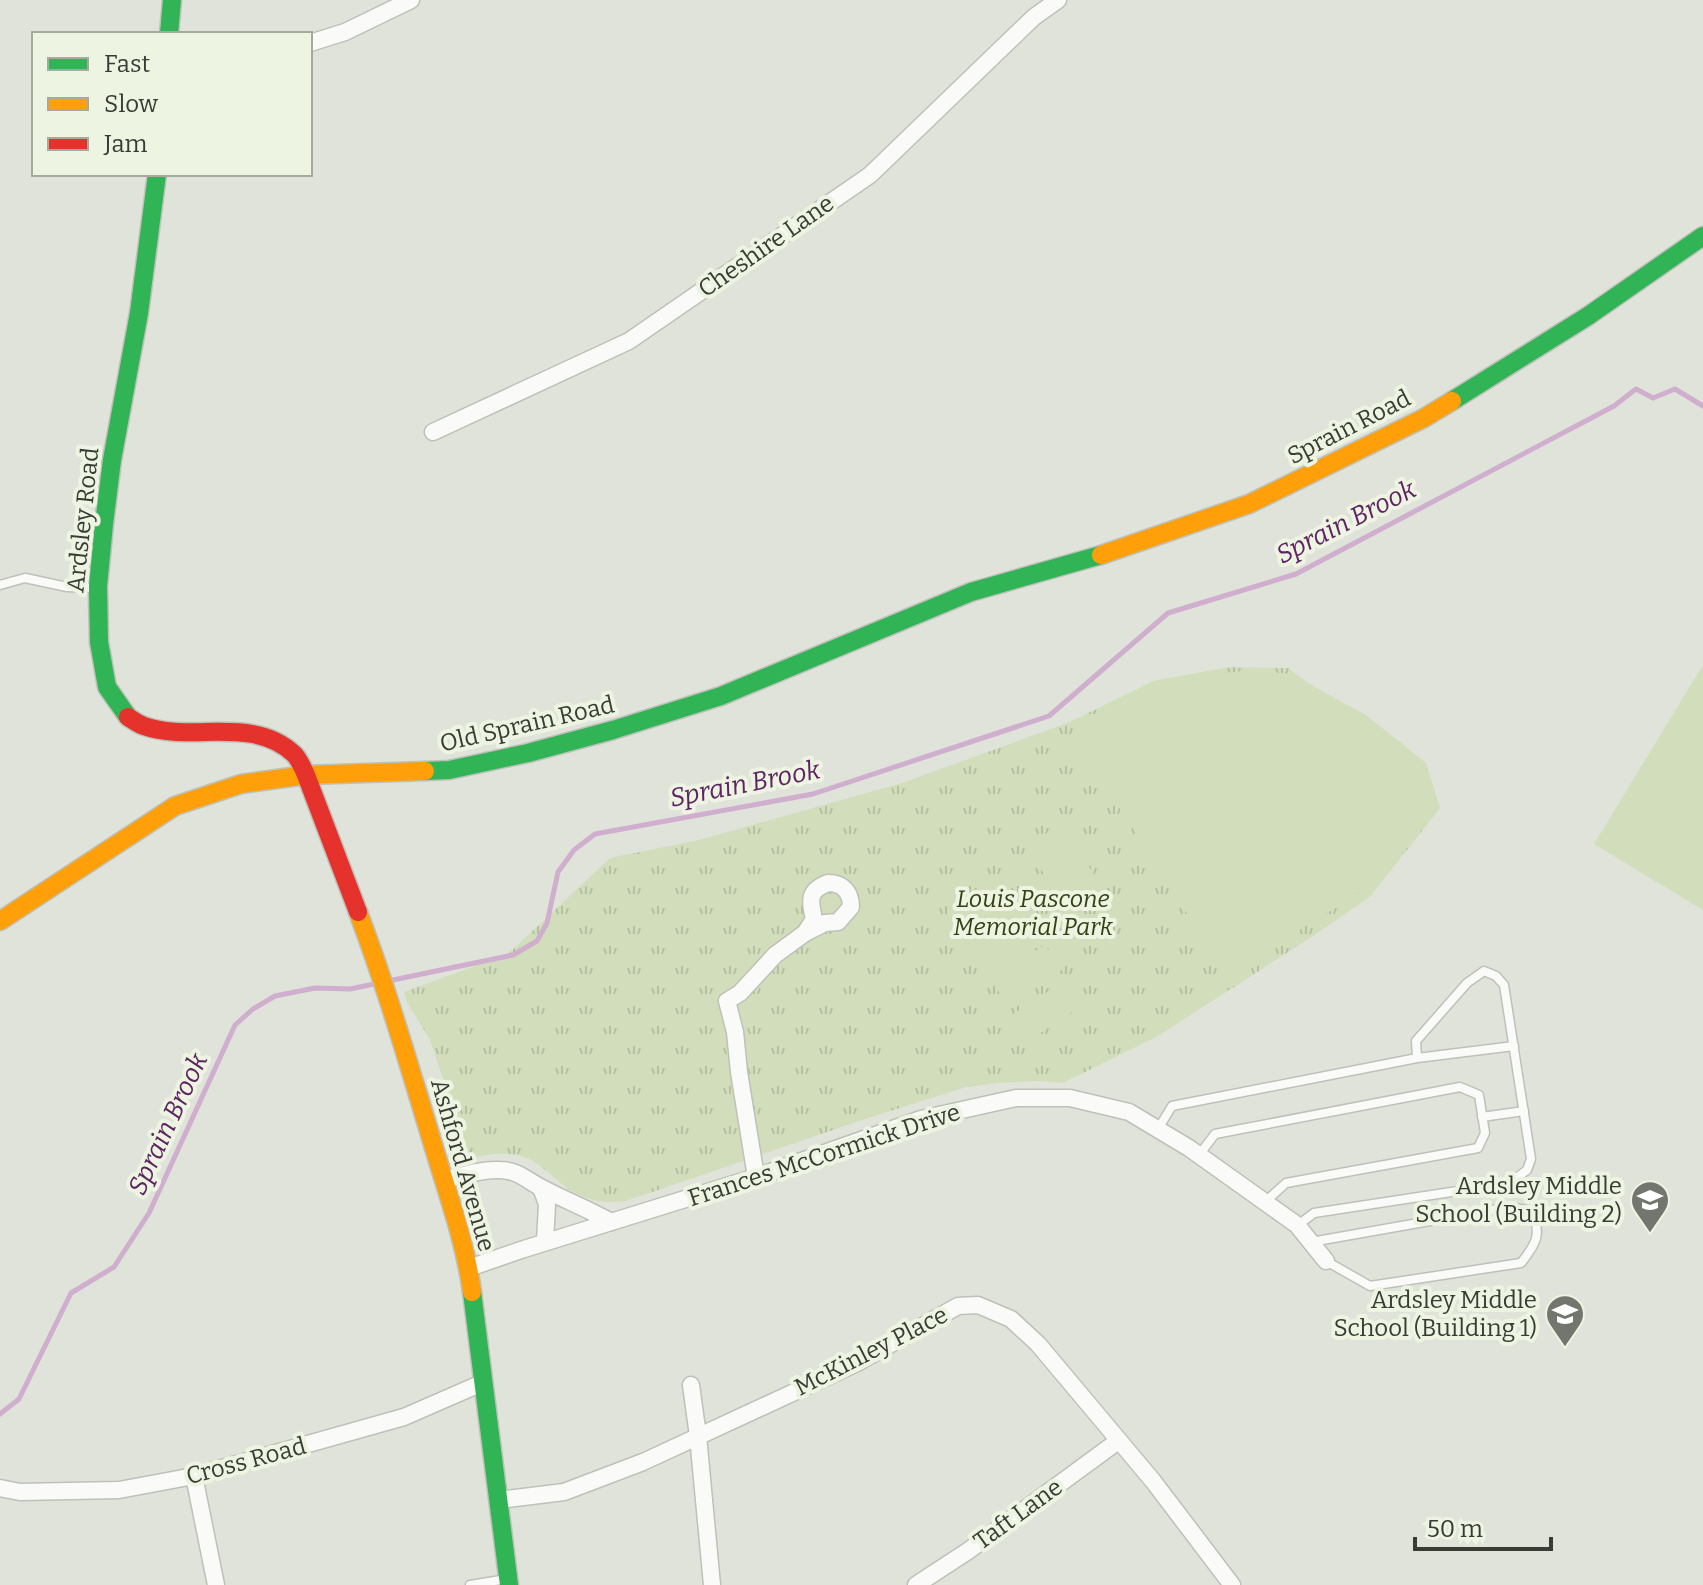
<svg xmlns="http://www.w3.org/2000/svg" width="1703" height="1585" viewBox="0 0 1703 1585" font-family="Bitter,serif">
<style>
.park{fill:url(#park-tufts)}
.pitch{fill:#d2debb}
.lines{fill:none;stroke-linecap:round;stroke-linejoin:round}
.stream{stroke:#cfaece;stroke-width:5}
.lane-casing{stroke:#bec1b9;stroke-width:11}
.street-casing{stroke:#bec1b9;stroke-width:19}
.fast-casing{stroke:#bec1b9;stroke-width:21}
.slow-casing{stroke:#bec1b9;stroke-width:21}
.jam-casing{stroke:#bec1b9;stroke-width:21}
.lane{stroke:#fafbf9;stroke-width:8}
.street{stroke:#fafbf9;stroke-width:16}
.fast{stroke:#30b455;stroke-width:18}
.slow{stroke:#ff9f0a;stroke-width:18}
.jam{stroke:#e5322d;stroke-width:18}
.labels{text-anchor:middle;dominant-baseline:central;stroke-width:8;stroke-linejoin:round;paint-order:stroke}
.street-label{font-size:24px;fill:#393c35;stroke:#edf4e2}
.park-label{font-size:24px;font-style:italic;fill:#334112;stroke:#edf4e2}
.poi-label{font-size:24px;fill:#393c35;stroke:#edf4e2;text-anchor:end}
.water-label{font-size:26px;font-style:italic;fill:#5e2462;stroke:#edf4e2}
</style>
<defs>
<pattern id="park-tufts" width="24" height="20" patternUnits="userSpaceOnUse" patternTransform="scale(2)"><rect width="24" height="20" fill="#d2debb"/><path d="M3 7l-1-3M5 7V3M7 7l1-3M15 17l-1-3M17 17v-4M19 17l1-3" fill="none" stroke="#b5bfa1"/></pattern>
</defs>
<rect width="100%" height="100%" fill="#dfe3d9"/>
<!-- park -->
<path class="park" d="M1229 667 1288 668 1428 772 1440 808 1370 897 1310 938 1158 1036 1063 1083 1039 1081 998 1083 966 1087 862 1120 626 1201C600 1205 577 1198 557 1180 548 1172 538 1163 527 1158 509 1151 490 1154 471 1158L457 1143 447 1091 430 1040 407 1002 404 992 508 954 610 858 699 840 902 783 1070 722 1153 681Z"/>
<!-- pitch -->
<g class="pitch">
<path d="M1703 665V910L1594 844Z"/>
<path d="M1254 670 1291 674 1366 715 1426 763 1440 808 1379 881 1247 962 1212 953 1080 746 1128 696 1173 678Z"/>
<path d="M1061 824 1104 890 1069 913 1026 846Z"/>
<path d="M1001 876 1018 901 964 937 947 911Z"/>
<path d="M1023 910 1040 936 986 971 969 946Z"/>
<path d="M1045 945 1062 970 1008 1005 991 980Z"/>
<path d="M1067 979 1084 1004 1030 1040 1013 1014Z"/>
</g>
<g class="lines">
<!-- stream -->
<g class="stream">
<path d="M393 980 513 955 537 941 547 923 558 872 574 850 595 834 813 794 1049 716 1168 613 1296 574 1614 406 1636 389 1653 398 1675 389 1703 406"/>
<path d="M0 1414 19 1399 71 1293 114 1267 149 1213 235 1025 253 1009 275 996 315 988 350 989 379 983"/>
</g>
<defs>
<g id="lane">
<path d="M0 585 25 578 67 587 97 588"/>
<path d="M1482 1117 1524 1111"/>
<path d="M1158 1129 1172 1106 1417 1058 1514 1046"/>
<path d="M1199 1155 1215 1134 1460 1087 1479 1095 1485 1133 1478 1148 1286 1183 1265 1202"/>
<path d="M1298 1225 1314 1213 1510 1183 1527 1170 1531 1159 1504 985 1496 976 1484 971 1467 983 1416 1041 1417 1058"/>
<path d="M1311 1242 1509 1207 1532 1211C1542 1235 1536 1244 1521 1263L1370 1286 1326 1261"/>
<path d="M470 1585 507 1579"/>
</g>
<g id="street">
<path d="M310 43 345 32 411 0"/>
<path d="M433 432 629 341 870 175 1034 17 1058 0"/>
<path d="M828 883C843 883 851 892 851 907L838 922 825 923 805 933 814 919C810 901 807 891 828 883Z"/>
<path d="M756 1177 739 1072 735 1032 727 1001 740 993 775 955 805 933"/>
<path d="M444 1180C461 1176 480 1169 499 1170 519 1170 527 1181 544 1189 567 1201 588 1209 611 1222"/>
<path d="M541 1188 547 1204 545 1242"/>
<path d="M469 1268 524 1249 756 1177 921 1119 1016 1098H1070L1129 1112 1189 1148 1297 1225 1326 1261"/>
<path d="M691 1385 698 1436 712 1585"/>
<path d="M194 1476 216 1585"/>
<path d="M0 1488 20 1492 119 1490 194 1476 404 1417 482 1383"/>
<path d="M499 1500 564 1492 643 1462 857 1363 958 1306 978 1305 1011 1319 1038 1344 1153 1481 1232 1585"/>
<path d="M916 1585 968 1551 1118 1441"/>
</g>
<g id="fast">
<path d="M169 34 172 0"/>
<path d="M1452 401 1588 316 1703 236"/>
<path d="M128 717 107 687 99 642 98 586 104 524 112 460 139 313 157 174"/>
<path d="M425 771 449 770 528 753 613 730 721 696 971 592 1101 555"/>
<path d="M472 1292 509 1585"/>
</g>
<g id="slow">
<path d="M1101 555 1249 504 1424 418 1452 401"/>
<path d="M358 912C386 986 408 1062 431 1138 446 1189 465 1240 472 1292"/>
<path d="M0 921 175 806 241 784 306 775 425 771"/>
</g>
<path id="jam" d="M128 717C133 720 138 724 144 726 191 743 253 715 294 754 299 759 303 768 306 775L358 912"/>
</defs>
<!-- lane casing -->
<use href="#lane" class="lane-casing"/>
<!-- street casing -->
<use href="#street" class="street-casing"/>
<!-- fast casing -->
<use href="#fast" class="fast-casing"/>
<!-- slow casing -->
<use href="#slow" class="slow-casing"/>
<!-- jam casing -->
<use href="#jam" class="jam-casing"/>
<!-- lane -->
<use href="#lane" class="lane"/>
<!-- street -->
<use href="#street" class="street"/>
<!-- fast -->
<use href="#fast" class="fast"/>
<!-- slow -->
<use href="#slow" class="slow"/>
<!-- jam -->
<use href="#jam" class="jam"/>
</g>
<!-- icons -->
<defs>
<symbol id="school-pin" viewBox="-11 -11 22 30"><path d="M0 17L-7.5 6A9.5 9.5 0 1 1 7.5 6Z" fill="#73766e" stroke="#edf4e2"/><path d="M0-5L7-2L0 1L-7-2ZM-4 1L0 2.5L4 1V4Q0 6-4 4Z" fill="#fff"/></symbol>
</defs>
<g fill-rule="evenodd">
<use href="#school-pin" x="1628" y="1178" width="44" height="60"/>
<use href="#school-pin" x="1543" y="1292" width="44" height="60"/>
</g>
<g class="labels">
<!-- street labels -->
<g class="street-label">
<text transform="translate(766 246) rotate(-35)">Cheshire Lane</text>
<text transform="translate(1349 427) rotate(-27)">Sprain Road</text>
<text transform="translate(83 520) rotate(-84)">Ardsley Road</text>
<text transform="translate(527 724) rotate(-13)">Old Sprain Road</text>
<text transform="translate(824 1155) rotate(-18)">Frances McCormick Drive</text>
<text transform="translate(463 1165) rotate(74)">Ashford Avenue</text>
<text transform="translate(871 1351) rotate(-27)">McKinley Place</text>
<text transform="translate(246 1461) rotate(-15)">Cross Road</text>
<text transform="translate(1018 1514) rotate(-36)">Taft Lane</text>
</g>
<!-- park labels -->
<g class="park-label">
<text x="1033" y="899">Louis Pascone<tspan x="1033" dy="28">Memorial Park</tspan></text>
</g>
<!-- poi labels -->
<g class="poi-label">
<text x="1622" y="1186">Ardsley Middle<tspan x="1622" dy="28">School (Building 2)</tspan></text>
<text x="1537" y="1300">Ardsley Middle<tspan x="1537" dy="28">School (Building 1)</tspan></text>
</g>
<!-- water labels -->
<g class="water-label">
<text transform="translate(1346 522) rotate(-27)">Sprain Brook</text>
<text transform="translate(745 784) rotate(-11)">Sprain Brook</text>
<text transform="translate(168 1124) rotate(-65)">Sprain Brook</text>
</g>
</g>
<!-- legend -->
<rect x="32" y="32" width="280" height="144" fill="#edf4e2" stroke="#a5aa9d" stroke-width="2"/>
<rect x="48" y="58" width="40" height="12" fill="#30b455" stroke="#a5aa9d" stroke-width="2"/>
<text x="104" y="72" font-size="24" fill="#393c35">Fast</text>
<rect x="48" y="98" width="40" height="12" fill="#ff9f0a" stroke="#a5aa9d" stroke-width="2"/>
<text x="104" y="112" font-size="24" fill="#393c35">Slow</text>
<rect x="48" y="138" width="40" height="12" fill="#e5322d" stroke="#a5aa9d" stroke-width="2"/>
<text x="104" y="152" font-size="24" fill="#393c35">Jam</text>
<!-- scale -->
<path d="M1415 1537v12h136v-12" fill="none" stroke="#393c35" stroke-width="4"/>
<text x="1427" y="1537" font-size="24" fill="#393c35" stroke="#edf4e2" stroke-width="6" paint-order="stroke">50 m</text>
</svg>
